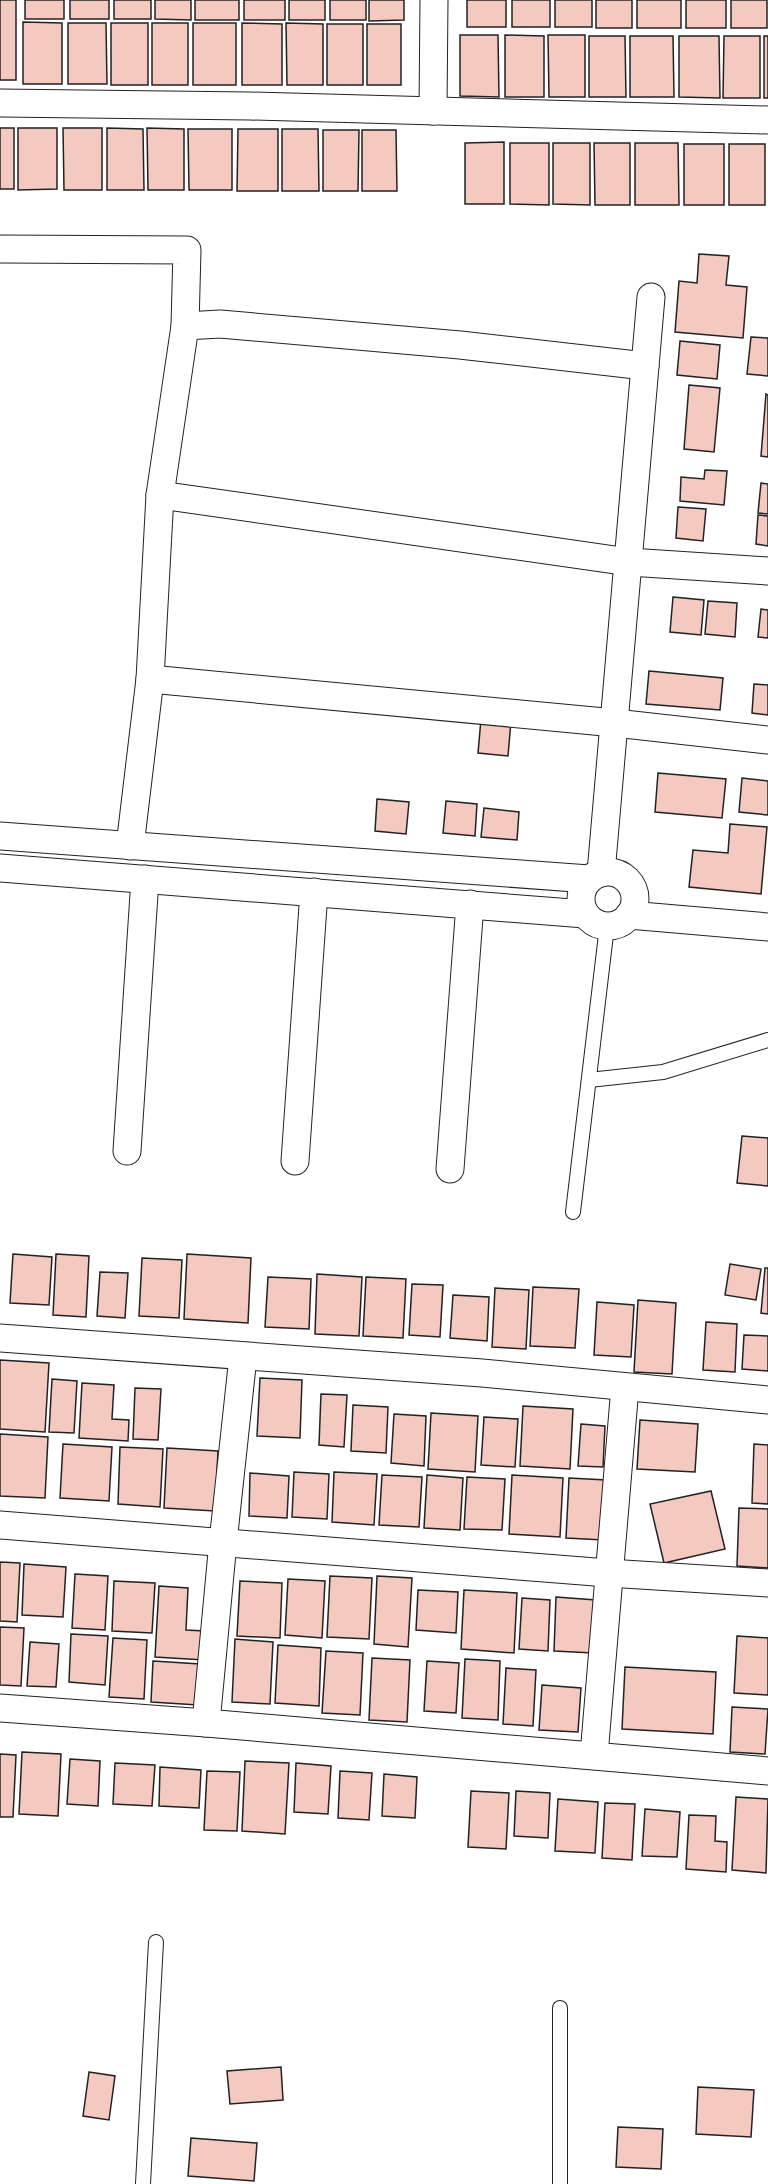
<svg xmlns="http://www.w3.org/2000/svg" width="768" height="2184" viewBox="0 0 768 2184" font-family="Ubuntu,sans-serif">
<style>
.building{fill:#f3c9c0;stroke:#222;stroke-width:1.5}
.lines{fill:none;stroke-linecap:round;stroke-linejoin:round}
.service-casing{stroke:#222;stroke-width:16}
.minor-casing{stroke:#222;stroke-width:29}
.service{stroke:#fff;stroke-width:14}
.minor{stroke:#fff;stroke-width:27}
</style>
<rect width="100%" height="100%" fill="#fff"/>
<!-- building -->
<g class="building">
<rect x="0" y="0" width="16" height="80"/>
<rect x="25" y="0" width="39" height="19"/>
<rect x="70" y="0" width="39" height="19"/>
<rect x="114" y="0" width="37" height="19"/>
<path d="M155 0H191V20L155 19Z"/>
<rect x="195" y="0" width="44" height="20"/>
<rect x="244" y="0" width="41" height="20"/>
<rect x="289" y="0" width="36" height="20"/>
<rect x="330" y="0" width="36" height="20"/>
<path d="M369 0H404V20L369 21Z"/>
<rect x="467" y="0" width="39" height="27"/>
<rect x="512" y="0" width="38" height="27"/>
<rect x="555" y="0" width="37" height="27"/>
<rect x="596" y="0" width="36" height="28"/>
<rect x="637" y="0" width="44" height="28"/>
<rect x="686" y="0" width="40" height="28"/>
<rect x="731" y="0" width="36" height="28"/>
<path d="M23 22 62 23V84H23Z"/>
<path d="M68 23H106L107 84H68Z"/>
<rect x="111" y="23" width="37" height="62"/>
<rect x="152" y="23" width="36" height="62"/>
<rect x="193" y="23" width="43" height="62"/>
<path d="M242 23 282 24V85H242Z"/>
<path d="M286 23 323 24V85H287Z"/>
<rect x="327" y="24" width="36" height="61"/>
<rect x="367" y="24" width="34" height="61"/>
<path d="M460 35H498L499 97 460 96Z"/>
<path d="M505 35 544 36V97H505Z"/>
<path d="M548 35H585V97H549Z"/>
<path d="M589 36H625L626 97H589Z"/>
<path d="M630 36H673L674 97H630Z"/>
<path d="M679 36H719L720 98 679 97Z"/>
<path d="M724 36H760V98H723Z"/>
<rect x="764" y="36" width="4" height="62"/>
<rect x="0" y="128" width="14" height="61"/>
<path d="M18 128H57V189L18 190Z"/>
<path d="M63 128H102V190H64Z"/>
<path d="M107 128 143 129 144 190H107Z"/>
<path d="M147 128 184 129V190H148Z"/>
<path d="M188 129H232V190H189Z"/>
<path d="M238 129H278V191H237Z"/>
<path d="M282 129H318L319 191H282Z"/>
<path d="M323 130H359L358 191H323Z"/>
<path d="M362 130H396L397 191H362Z"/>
<path d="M504 142V204H465V143Z"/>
<path d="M510 143H549V205L510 204Z"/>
<path d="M553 143H590V205L553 204Z"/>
<path d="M594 143H630V205H595Z"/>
<path d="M635 143H678L679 205H635Z"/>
<rect x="684" y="144" width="40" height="61"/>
<rect x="729" y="144" width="36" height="61"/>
<path d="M699 254 729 256 726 285 747 287 743 338 675 332 679 281 697 283Z"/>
<path d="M751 337 768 338V376L747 374Z"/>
<path d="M680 341 720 345 717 379 677 375Z"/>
<path d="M689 385 720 388 714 452 684 449Z"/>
<path d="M766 394 768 395V457L761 456Z"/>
<path d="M705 470 727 471 724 505 680 501 681 477 704 479Z"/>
<path d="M761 483 768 484V514L758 513Z"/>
<path d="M678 507 706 509 703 541 676 538Z"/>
<path d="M758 515 768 516V546L756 544Z"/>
<path d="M673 597 704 600 701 635 670 632Z"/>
<path d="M708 601 737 603 735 637 705 634Z"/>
<path d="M761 609 768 610V638L758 637Z"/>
<path d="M649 671 723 678 720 710 646 704Z"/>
<path d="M754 684 768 685V715L752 713Z"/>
<path d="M481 719 511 721 508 756 478 753Z"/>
<path d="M658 773 726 779 722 818 655 812Z"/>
<path d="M742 778 768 781V815L739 812Z"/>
<path d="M377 799 409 802 406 834 375 831Z"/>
<path d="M446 801 477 804 475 836 443 833Z"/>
<path d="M484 808 519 812 517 840 481 837Z"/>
<path d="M730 824 767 827 761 894 689 887 693 850 728 853Z"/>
<path d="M742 1136 768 1138V1186L737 1183Z"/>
<path d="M13 1254 52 1257 49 1305 10 1303Z"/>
<path d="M56 1254 89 1256 86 1317 53 1315Z"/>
<path d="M187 1254 251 1258 248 1323 184 1319Z"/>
<path d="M142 1258 182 1260 179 1318 139 1316Z"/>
<path d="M730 1264 761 1269 756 1300 725 1295Z"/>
<path d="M765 1268H768V1314L761 1313Z"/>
<path d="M100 1272 128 1273 125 1318 97 1316Z"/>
<path d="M317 1274 362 1277 359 1336 315 1334Z"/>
<path d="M268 1277 311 1279 309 1329 265 1327Z"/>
<path d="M366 1277 406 1279 403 1338 363 1336Z"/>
<path d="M412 1284 443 1285 440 1337 409 1335Z"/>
<path d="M533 1287 579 1289 575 1348 530 1346Z"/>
<path d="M495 1288 529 1290 526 1349 492 1347Z"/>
<path d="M453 1295 489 1297 487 1341 450 1338Z"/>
<path d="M638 1300 676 1303 672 1374 634 1372Z"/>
<path d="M597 1302 634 1305 631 1357 594 1355Z"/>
<path d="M706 1322 737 1324 735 1372 703 1370Z"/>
<path d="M744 1335 768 1336V1371L742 1369Z"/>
<path d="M0 1360 49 1363 45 1432 0 1429Z"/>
<path d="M260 1378 302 1380 300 1438 257 1436Z"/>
<path d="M52 1379 77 1381 74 1433 49 1432Z"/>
<path d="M82 1383 114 1385 112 1419 129 1420 128 1441 79 1438Z"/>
<path d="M135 1388 161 1389 158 1440 133 1439Z"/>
<path d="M321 1394 347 1395 344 1447 319 1445Z"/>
<path d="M353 1405 388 1407 386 1453 351 1451Z"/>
<path d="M523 1406 573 1409 570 1469 520 1466Z"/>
<path d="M431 1413 478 1416 475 1472 428 1469Z"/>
<path d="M394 1414 426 1416 424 1466 391 1463Z"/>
<path d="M484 1417 518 1419 515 1467 481 1465Z"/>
<path d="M640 1420 698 1424 695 1472 637 1469Z"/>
<path d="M581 1424 605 1426 603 1467 578 1466Z"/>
<path d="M0 1434 48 1437 45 1498 0 1496Z"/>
<path d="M63 1444 112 1447 109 1501 60 1498Z"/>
<path d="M754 1444 768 1445V1504L752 1503Z"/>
<path d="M120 1447 163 1449 160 1507 118 1504Z"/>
<path d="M167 1448 218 1451 215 1511 164 1508Z"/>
<path d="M294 1472 329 1474 327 1519 292 1517Z"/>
<path d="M334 1472 377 1474 374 1525 332 1522Z"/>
<path d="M250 1473 289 1476 287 1518 249 1516Z"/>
<path d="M382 1475 422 1477 419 1527 379 1525Z"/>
<path d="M427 1475 463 1478 460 1530 424 1528Z"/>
<path d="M512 1475 563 1478 560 1537 509 1534Z"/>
<path d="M467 1477 505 1479 502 1530 464 1529Z"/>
<path d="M569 1478 606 1480 603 1540 566 1538Z"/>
<path d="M711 1491 725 1549 664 1563 650 1504Z"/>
<path d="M739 1508 768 1509V1568L737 1566Z"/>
<path d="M0 1562 20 1563 17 1622 0 1621Z"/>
<path d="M24 1564 66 1567 63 1617 22 1615Z"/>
<path d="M75 1574 108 1576 105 1630 72 1628Z"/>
<path d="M330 1576 372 1578 369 1639 327 1637Z"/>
<path d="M377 1576 412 1578 408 1647 374 1644Z"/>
<path d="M288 1579 325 1581 322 1638 285 1635Z"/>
<path d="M114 1581 155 1583 152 1633 112 1631Z"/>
<path d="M240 1581 282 1583 280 1638 237 1636Z"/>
<path d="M159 1586 188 1588 186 1630 205 1631 204 1660 155 1657Z"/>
<path d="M418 1590 458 1592 456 1633 416 1630Z"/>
<path d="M464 1590 517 1593 514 1653 461 1649Z"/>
<path d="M556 1597 596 1600 593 1653 554 1651Z"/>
<path d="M522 1598 550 1600 548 1651 519 1649Z"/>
<path d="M0 1627 24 1628 21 1686 0 1685Z"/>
<path d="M71 1634 108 1636 105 1685 69 1682Z"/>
<path d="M737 1636 768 1638V1695L734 1693Z"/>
<path d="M113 1638 147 1640 144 1699 109 1697Z"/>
<path d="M235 1639 273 1642 270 1704 232 1702Z"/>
<path d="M30 1642 59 1644 56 1687 27 1686Z"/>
<path d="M278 1645 321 1648 319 1706 275 1703Z"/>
<path d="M326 1651 363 1653 360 1715 322 1713Z"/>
<path d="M372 1658 410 1660 407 1722 369 1720Z"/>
<path d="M465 1659 500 1661 498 1720 462 1718Z"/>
<path d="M153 1661 200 1664 198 1705 151 1702Z"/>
<path d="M427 1661 459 1663 456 1713 424 1711Z"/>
<path d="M625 1667 716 1672 713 1734 622 1729Z"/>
<path d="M506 1668 536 1670 533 1726 503 1724Z"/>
<path d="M542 1685 581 1688 578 1732 539 1730Z"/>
<path d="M732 1707 768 1709 765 1754 730 1752Z"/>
<path d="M22 1752 61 1754 58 1816 19 1814Z"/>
<path d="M0 1754 16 1755 13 1817H0Z"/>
<path d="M70 1759 100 1761 98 1806 67 1804Z"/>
<path d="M245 1761 289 1763 285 1834 242 1831Z"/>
<path d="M115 1763 155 1765 152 1806 113 1804Z"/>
<path d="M296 1763 331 1766 328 1814 294 1812Z"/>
<path d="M160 1767 201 1770 199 1808 159 1806Z"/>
<path d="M207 1771 240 1772 237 1831 204 1830Z"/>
<path d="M340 1771 372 1773 369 1820 338 1818Z"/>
<path d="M384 1774 417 1777 415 1818 382 1816Z"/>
<path d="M471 1791 509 1793 506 1849 468 1847Z"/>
<path d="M516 1791 550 1793 548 1838 514 1836Z"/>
<path d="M736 1797 768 1799 766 1873 732 1870Z"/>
<path d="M558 1799 598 1802 595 1853 555 1851Z"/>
<path d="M605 1803 635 1804 632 1860 602 1858Z"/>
<path d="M645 1809 680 1812 677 1857 642 1856Z"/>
<path d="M689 1815 716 1816 715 1841 727 1842 726 1872 686 1869Z"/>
<path d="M281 2067 283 2100 230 2104 227 2071Z"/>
<path d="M89 2072 115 2076 109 2120 83 2116Z"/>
<path d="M698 2087 754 2090 751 2137 696 2134Z"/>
<path d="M618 2127 663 2129 661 2169 616 2167Z"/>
<path d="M191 2138 257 2143 254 2181 188 2176Z"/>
</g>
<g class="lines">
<defs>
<g id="service">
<path d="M589 1080 663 1072 768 1040"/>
<path d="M573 1212 607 926"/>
<path d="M143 2184 156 1942"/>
<path d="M560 2184V2008"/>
</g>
<g id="minor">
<path d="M0 103 250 106 768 120"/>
<path d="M433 111 434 0"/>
<path d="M0 249 187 250 185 326"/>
<path d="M160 495 629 562 768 571"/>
<path d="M150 679 615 723 768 740"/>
<path d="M0 836 589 879"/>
<path d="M130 846 150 679 160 495 185 326 220 324 460 345 645 366"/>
<path d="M0 868 585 914"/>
<circle cx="608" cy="899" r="27"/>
<path d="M601 873 651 297"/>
<path d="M629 915 768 927"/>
<path d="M127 1151 145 879"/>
<path d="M295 1161 314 892"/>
<path d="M450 1169 470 904"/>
<path d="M0 1338 482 1373 768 1400"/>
<path d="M0 1525 608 1573 768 1583"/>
<path d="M0 1708 206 1723 768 1771"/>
<path d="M206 1723 223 1542 243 1357"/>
<path d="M594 1755 625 1387"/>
</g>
</defs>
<!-- service casing -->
<use href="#service" class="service-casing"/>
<!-- minor casing -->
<use href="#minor" class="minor-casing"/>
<!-- service -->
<use href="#service" class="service"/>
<!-- minor -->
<use href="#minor" class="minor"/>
</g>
</svg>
